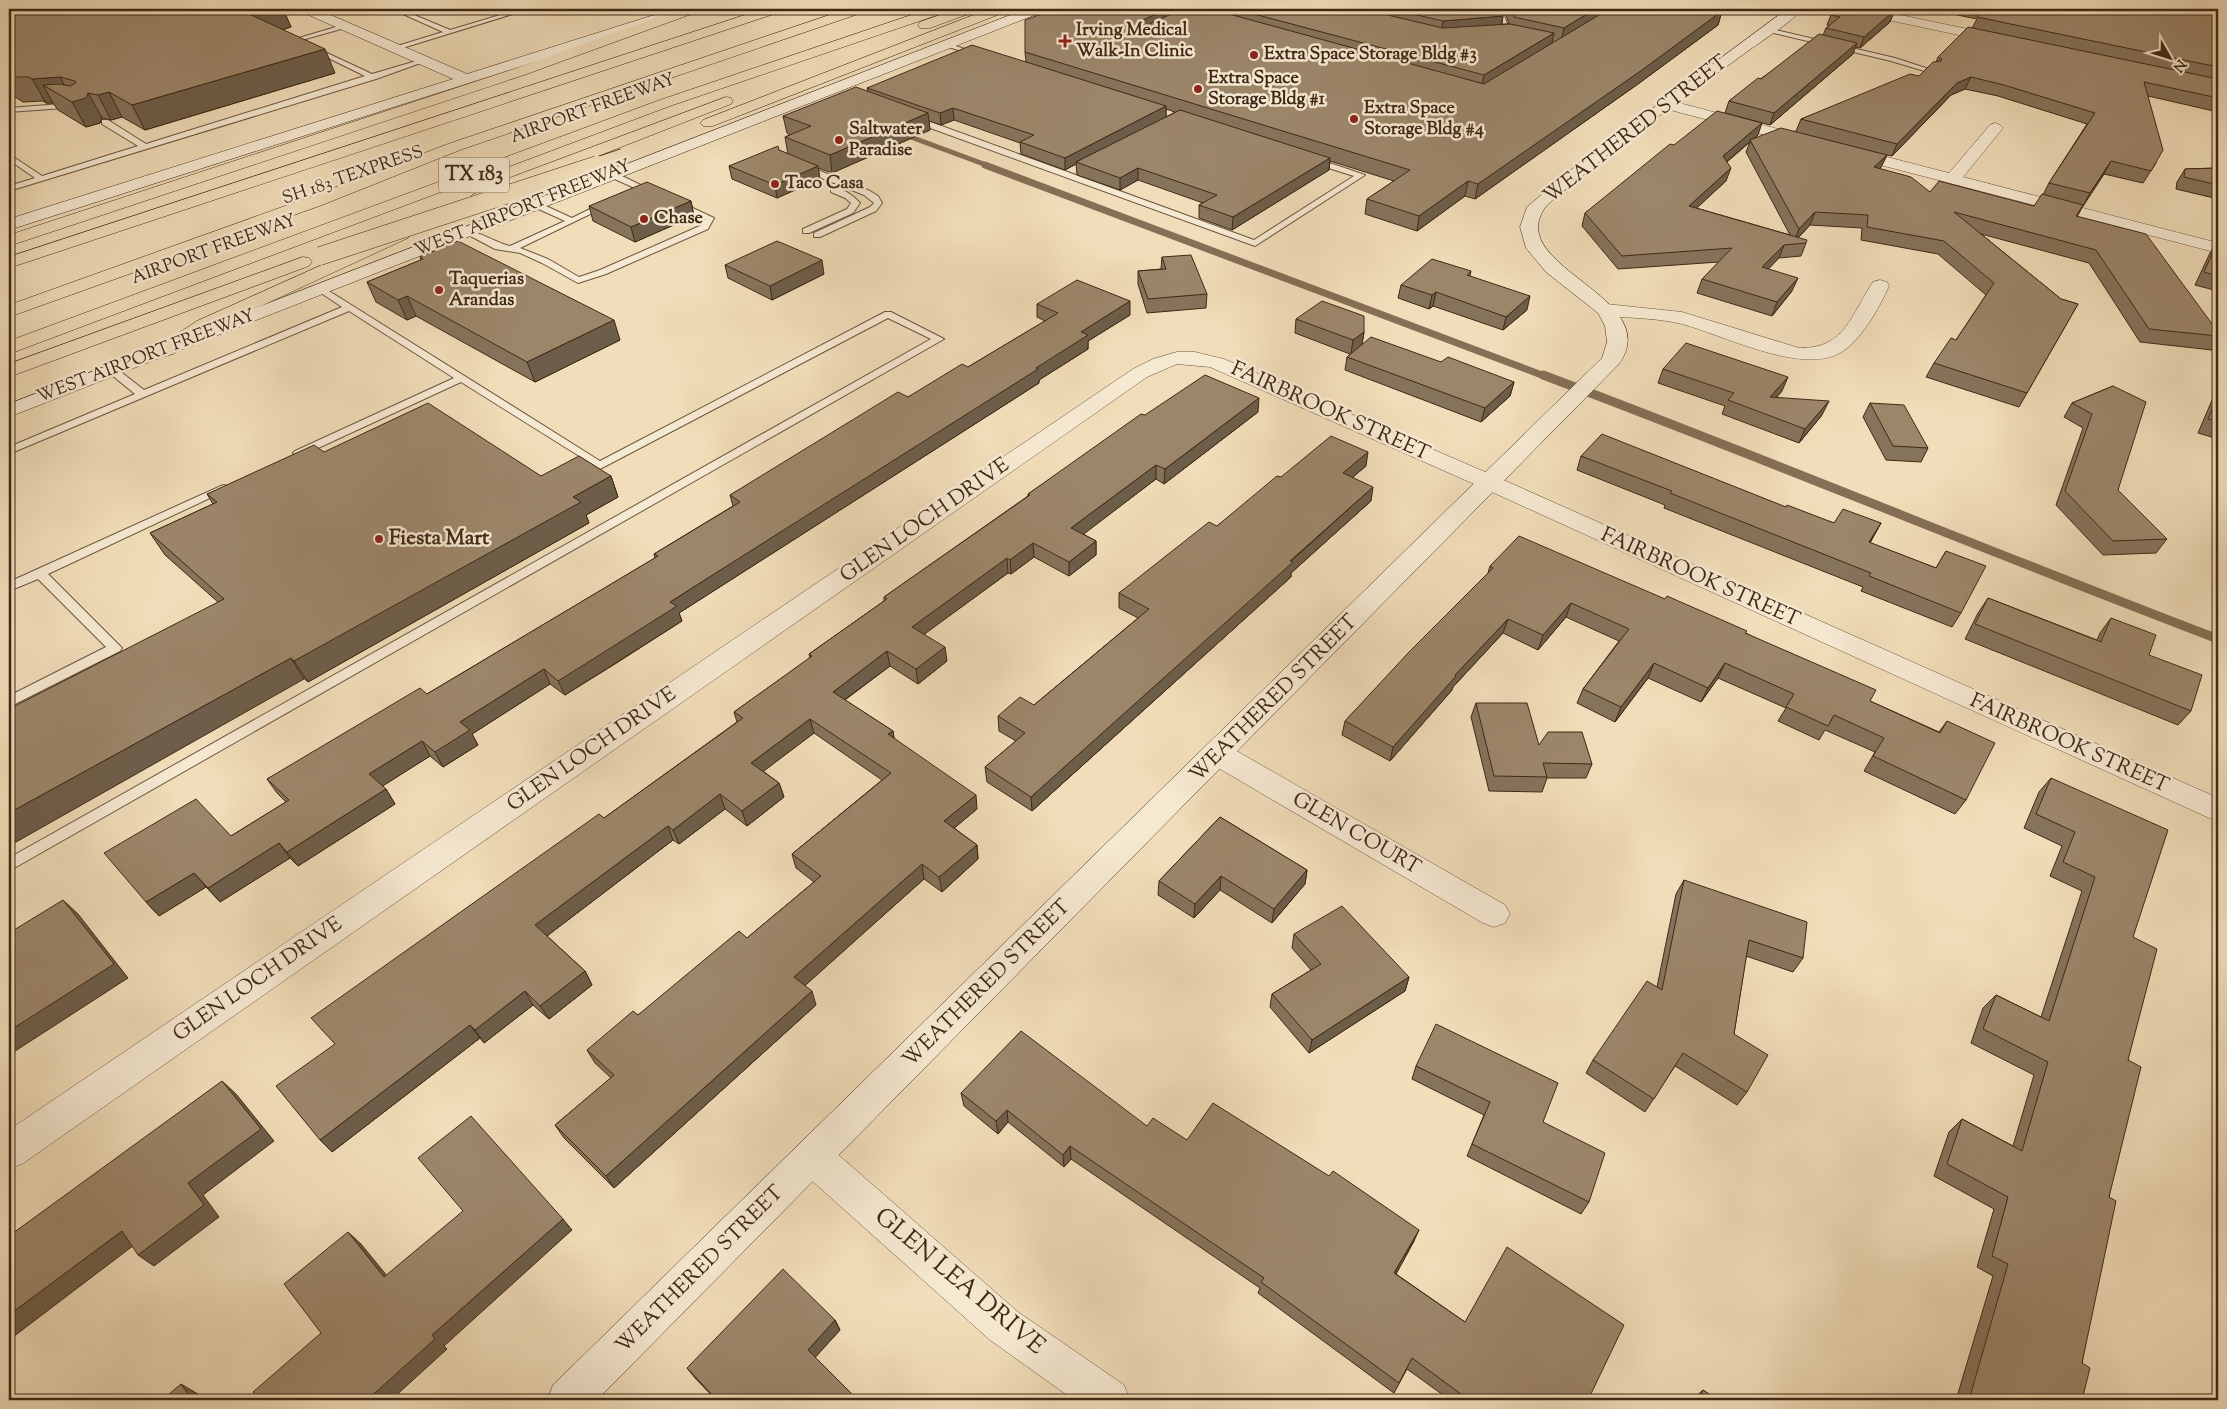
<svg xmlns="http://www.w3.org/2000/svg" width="2227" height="1409" viewBox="0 0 2227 1409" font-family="'Sorts Mill Goudy',serif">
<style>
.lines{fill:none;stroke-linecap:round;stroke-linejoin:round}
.stream-far2{stroke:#856f56;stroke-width:5}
.stream-far1{stroke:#856f56;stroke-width:7}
.stream{stroke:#856f56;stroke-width:9}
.lane-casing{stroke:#6c553e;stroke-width:2}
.street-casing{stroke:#6c553e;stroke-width:1}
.secondary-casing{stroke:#3f2815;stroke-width:1}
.highway-casing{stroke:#3f2815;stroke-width:1}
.lane{fill:#f6e9d2;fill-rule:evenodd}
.street{fill:#f6e9d2;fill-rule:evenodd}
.secondary{fill:#f6e9d2;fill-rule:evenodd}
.highway{fill:#f1ddb9;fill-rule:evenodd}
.highway-bridge-far1-casing{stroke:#3f2815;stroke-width:16;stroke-linecap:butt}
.highway-bridge-casing{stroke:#3f2815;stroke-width:19;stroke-linecap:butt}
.highway-bridge-far1{stroke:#f1ddb9;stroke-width:14}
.highway-bridge{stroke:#f1ddb9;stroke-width:18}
.wall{fill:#86735b;stroke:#3f2815;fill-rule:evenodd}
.shaded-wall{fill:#6d5e4a;stroke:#3f2815}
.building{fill:#9c866a;stroke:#3f2815}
.poi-dot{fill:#8f2418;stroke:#f6e9d2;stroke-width:2}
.labels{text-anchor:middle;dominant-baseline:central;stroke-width:5;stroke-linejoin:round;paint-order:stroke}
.far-poi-label{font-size:18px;font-weight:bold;fill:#3f2815;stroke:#f6e9d2;text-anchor:start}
.far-street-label{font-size:18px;fill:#3f2815;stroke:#f6e9d2}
.shield{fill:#f6e9d2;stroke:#76624e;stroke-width:1}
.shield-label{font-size:20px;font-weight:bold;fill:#3f2815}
.street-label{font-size:21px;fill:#3f2815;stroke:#f6e9d2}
.poi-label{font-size:21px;font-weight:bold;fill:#3f2815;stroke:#f6e9d2;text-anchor:start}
.near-street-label{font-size:25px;fill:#3f2815;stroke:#f6e9d2}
</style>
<rect width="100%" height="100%" fill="#f1ddb9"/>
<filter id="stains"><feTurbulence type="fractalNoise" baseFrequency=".004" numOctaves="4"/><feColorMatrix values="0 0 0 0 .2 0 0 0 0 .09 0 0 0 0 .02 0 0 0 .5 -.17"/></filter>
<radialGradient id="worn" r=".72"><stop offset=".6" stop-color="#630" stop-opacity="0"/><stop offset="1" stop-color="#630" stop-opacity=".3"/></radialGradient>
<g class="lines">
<!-- stream-far2 -->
<path class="stream-far2" d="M900 133 989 166"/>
<!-- stream-far1 -->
<path class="stream-far1" d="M985 165 1547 377"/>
<!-- stream -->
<path class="stream" d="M1543 375C1769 460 1992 553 2218 639"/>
<defs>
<g id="lane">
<path d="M392 9H400L450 30 520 9H529L396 50 393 48 394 47 443 32Z"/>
<path d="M1486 9 1502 10 1510 32 1566 45 1563 47 1505 34 1497 12Z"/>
<path d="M1701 9H1718L1715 11Z"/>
<path d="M1750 9H1765L1791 14 1788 16Z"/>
<path d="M346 24 348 25V27L295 42 292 40Z"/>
<path d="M1767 28 1895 58 1935 71 1931 73 1891 61 1765 31V29Z"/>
<path d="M943 43H947L982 55 979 57 943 45Z"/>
<path d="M308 46H312L372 74 423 59 429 60 376 79 9 191V186L35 178 9 160V154L42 176 138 146 102 124V120H108L146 144 365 76 308 48Z"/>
<path d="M74 103 78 105 77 107 9 112V108Z"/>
<path d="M911 117H917L1254 240 1354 176 1309 162V158H1315L1365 175 1255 246 911 121Z"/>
<path d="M799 165H805L870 191 878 196 882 203 876 211 820 237H814V233L870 207 874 203 864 195 799 169Z"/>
<path d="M608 172H614L657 193 650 195 608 176Z"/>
<path d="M831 188C842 187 853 195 860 203L853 213 809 233H803V229L847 209 851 203 845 198 831 192Z"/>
<path d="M535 201 572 218 604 202 611 204 520 248 548 259 579 277 600 270 702 225 705 219 674 206V202H680L714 218 708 229 606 274 578 283 542 263 520 253 495 249 463 232C470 226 498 244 510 246L565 221 532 206 531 204Z"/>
<path d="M321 286 600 461 885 312H891L944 339 9 871V858L931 339 888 318 600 469 461 382 303 455H295L293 453 295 451 454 378 349 311 9 454V447L135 394 108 372V368H116L144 390 342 307 318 291V287Z"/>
<path d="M223 485 227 486 229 488 227 490 48 574 122 648 120 651 9 707V696L106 647 38 579 9 591V582Z"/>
</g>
<g id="street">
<path d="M1848 9H1872L2001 36 2008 40 2001 44 1855 13Z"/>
<path d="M2199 9H2218V15L2201 12Z"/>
<path d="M1668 100 1812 138 1814 141 1812 144 1806 146 1663 108 1660 105 1663 102Z"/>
<path d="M1995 123 2000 125 2003 128 1963 177 2218 243V253L1842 155 1840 152 1842 149 1848 147 1949 173 1990 125Z"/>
<path d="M1880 280 1887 282 1889 286C1880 307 1860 342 1840 353 1801 375 1723 335 1682 324 1658 318 1630 318 1606 316L1599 314 1596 310 1599 306 1606 304 1682 312 1799 348C1846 349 1851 314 1873 282Z"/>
<path d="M1177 352H1195L1224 359 1499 478 2218 798V822L1483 488 1210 367 1177 364 1147 377 22 1164 9 1169V1130L1133 369 1153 359Z"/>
<path d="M1218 743 1228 746 1505 905 1510 914 1505 923 1494 927 1483 923 1208 762 1204 754 1208 746Z"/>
<path d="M813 1139 826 1144 1018 1312 1124 1385 1130 1400H1074L990 1340 800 1170 795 1157 800 1144Z"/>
</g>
<g id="secondary">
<path d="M301 9H317L467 74 673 9H693L691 12 9 230V219L453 79 302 12Z"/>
<path d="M1026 9H1044L1042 12 9 417V404Z"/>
<path d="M1787 9H1802C1791 23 1760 42 1745 53 1690 94 1633 133 1581 177 1572 185 1549 201 1544 209 1506 268 1666 297 1619 364L597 1400H547L553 1385 1602 358 1607 342 1605 326 1598 313 1546 272 1526 248 1520 227 1527 207 1579 163Z"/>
</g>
<g id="highway">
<path d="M680 9H699L697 12 524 75 9 246V235L514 69Z"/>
<path d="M763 9H782L780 12 9 268V257Z"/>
<path d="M847 9H866L864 12 460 150 322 205 9 317V305L310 197 448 144Z"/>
<path d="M929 9H948L946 12 670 106 9 354V341L660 100Z"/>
<path d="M957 9H976L974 12 930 28H920L918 25 920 22Z"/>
<path d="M989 9H1007L1005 12 713 126H703L700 123 703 120Z"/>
<path d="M726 97 731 98 733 101 731 104 524 185 484 203H472L470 199 472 195 512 177Z"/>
<path d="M402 229 408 230 411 234 408 238 211 329 173 354 166 356 159 354 156 350 159 346 197 321Z"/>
<path d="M303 257 309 258 312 262 309 266 9 377V364Z"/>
</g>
</defs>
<!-- lane casing -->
<use href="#lane" class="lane-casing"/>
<!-- street casing -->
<use href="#street" class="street-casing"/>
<!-- secondary casing -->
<use href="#secondary" class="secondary-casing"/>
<!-- highway casing -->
<use href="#highway" class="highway-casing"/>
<!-- lane -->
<use href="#lane" class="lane"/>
<!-- street -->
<use href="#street" class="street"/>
<!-- secondary -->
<use href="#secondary" class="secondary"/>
<!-- highway -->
<use href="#highway" class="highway"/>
<defs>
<path id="highway-bridge-far1" d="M593 166 623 156"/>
<path id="highway-bridge" d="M320 256 597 165"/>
</defs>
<!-- highway-bridge-far1 casing -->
<use href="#highway-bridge-far1" class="highway-bridge-far1-casing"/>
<!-- highway-bridge casing -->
<use href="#highway-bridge" class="highway-bridge-casing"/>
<!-- highway-bridge-far1 -->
<use href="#highway-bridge-far1" class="highway-bridge-far1"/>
<!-- highway-bridge -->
<use href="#highway-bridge" class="highway-bridge"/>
</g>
<!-- wall -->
<g class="wall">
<path d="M9 9H283L291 27 282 30 335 73 145 130 122 117 111 120 102 118 100 123 86 127 58 110 53 103H46L43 101 23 102 9 93Z"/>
<path d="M1055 9H1710L1722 11 1718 25 1638 84 1475 199 1465 196 1417 231 1365 214 1367 199 1394 181 1330 161 1329 170 1232 230 1199 218V205L1203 203 1138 180 1120 190 1077 175 1076 164 1065 170 1021 154 1020 143 954 120 941 125 929 121 930 130 832 173 818 168 820 179 777 198 732 179 729 166 779 150 788 154 785 137 790 135 787 133 783 116 868 91 867 88 1026 62 1025 52ZM1501 9H1504L1509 24H1502L1503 16ZM1166 109 1175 112 1166 117Z"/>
<path d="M1838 9H1905L1900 13 1894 12 1890 22 1860 48 1855 47 1853 54 1770 125 1725 113 1729 101 1823 35 1826 28 1829 26 1827 25 1831 15Z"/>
<path d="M1928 9H2200L2218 12V112L2148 96 2156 163 2143 183 2104 174 2083 206 2077 217 2218 332V340L2212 350 2140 342 2089 263 1981 234 2061 299 2078 304 2019 407 1926 377 1934 363 1956 340 1986 295 1938 254 1861 240 1862 228 1810 225 1798 238 1806 243 1801 256 1779 258 1768 269 1792 291 1772 316 1697 293 1702 279 1719 262 1618 269 1582 226 1585 213 1674 145 1758 135 1753 139 1796 131 1801 119 1919 76 1936 62 1938 57 1972 28 1977 19ZM1965 89 1998 96 2087 124 2049 183 2043 195 2034 206 1930 192 1880 169 1887 155 1892 156 1951 95ZM1750 142 1746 152 1790 235 1696 208 1726 181 1727 162Z"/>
<path d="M2218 168V199L2176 189 2177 182 2185 169Z"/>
<path d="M691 201 694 216 635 242 593 221 589 206Z"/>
<path d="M2218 234V291L2195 285 2210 253 2217 241 2215 240Z"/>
<path d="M420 257 620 340 535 382 416 316 407 320 376 302 367 282 421 260Z"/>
<path d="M1162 257 1207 294 1206 308 1147 313 1138 284V271L1161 269Z"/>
<path d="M725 265 824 274 772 300 728 278Z"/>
<path d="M1471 271 1470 276 1527 310 1503 330 1433 306 1429 309 1398 298 1401 285Z"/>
<path d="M1037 304 1130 315 1088 341V349L1039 380V383L679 613 682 621 615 664 565 695 550 684 472 734 478 745 443 767 430 756 382 786 386 789 395 804 298 866 290 858 220 902 206 887 159 916 146 902 231 836 286 802 277 793 267 779 427 694 655 558 654 554 733 506 730 495 908 397 968 367 1045 321 1037 317Z"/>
<path d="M1296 319 1364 332 1362 344 1441 362 1514 382 1510 396 1481 422 1345 370 1347 357 1350 354 1295 333Z"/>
<path d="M1663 369 1782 391 1776 398 1822 415 1799 443 1722 414 1725 406 1658 383Z"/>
<path d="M2113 386 2118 490 2167 539 2156 553 2103 555 2056 505 2083 428 2064 417 2072 403Z"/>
<path d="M2218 386V439L2198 433Z"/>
<path d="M1870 403 1928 448 1921 462 1886 460 1863 417Z"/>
<path d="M1258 412 1164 484 1156 479 1083 534 1096 541V555L1069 576 1034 557 1011 574 1008 573 924 634 947 661 918 684 890 666 845 700 893 731 894 738 977 809 954 828 977 845 978 859 942 892 924 879 805 985 816 1005 614 1188 564 1138 555 1125 611 1078 595 1063 587 1050 638 1015 747 938 814 882 796 868 792 854 882 780 814 733 763 771 779 783 784 797 747 826 725 809 679 844 673 840 547 936 585 971 592 985 549 1019 533 1005 484 1043 480 1038 332 1152 335 1044 604 818 737 722 734 712 810 658 809 654 884 601V597L1028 496V494L1145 415Z"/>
<path d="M324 452 541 476H611L618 497 586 515 589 523 308 682 165 555 150 533 213 504 207 494Z"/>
<path d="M1581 456 1786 507 1834 523H1881L1870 543 1936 568 1946 551 1961 613 1952 627 1861 591 1863 587 1664 508 1665 505 1577 470Z"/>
<path d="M1366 466 1353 477 1371 501 1291 573V577L1032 811 987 782 985 767 1016 741 999 731 998 716 1034 705 1138 618 1119 608V593L1217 526 1281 477Z"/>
<path d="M1490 566 1746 633 1870 701 1939 732 1947 721 1966 800 1955 814 1864 771 1875 752 1825 730 1819 740 1778 721 1786 708 1718 678 1701 702 1648 678 1615 722 1577 703 1583 689 1619 641 1566 617 1538 650 1503 633 1453 687 1452 690 1390 761 1342 735 1345 721 1488 573Z"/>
<path d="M1988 598 2097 640 2100 633 2111 618 2149 655 2191 711 2178 725 1965 639 1978 613Z"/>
<path d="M1476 703 1539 745 1592 764 1586 778H1547L1542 792 1489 791 1471 717Z"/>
<path d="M2051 778 2133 937 2128 1060 2109 1197 2082 1363V1400H1956L1993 1276 1977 1267 1994 1209 1934 1176 1949 1132 1962 1119 2013 1146 2034 1075 1971 1043 1983 1008 1996 995 2041 1017 2082 891 2050 876 2062 846 2024 828 2039 792Z"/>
<path d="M1220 817 1307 870 1305 884 1272 923 1220 890 1194 918 1158 895 1159 881Z"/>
<path d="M1684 880 1803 958 1793 972 1746 956 1734 1034 1747 1092 1737 1105 1675 1066 1645 1112 1586 1073 1593 1060 1657 987 1676 894Z"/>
<path d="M1294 934 1409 977 1405 991 1309 1053 1270 1007 1272 994 1311 970 1292 948Z"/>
<path d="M1416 1066 1543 1122 1589 1202 1581 1214 1467 1156 1484 1115 1412 1079Z"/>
<path d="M961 1093 1147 1126 1187 1140 1414 1241 1396 1274 1465 1322 1588 1400H1450L1407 1369 1394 1393 1258 1293 1260 1288 1071 1159 1064 1167 1008 1122 998 1134 964 1106Z"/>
<path d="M835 1320 840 1330 815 1357 858 1400H716L695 1378 687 1368Z"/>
<path d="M1703 1390 1718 1400H1692Z"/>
</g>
<!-- shaded-wall -->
<g class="shaded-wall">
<path d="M265 9H283L291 27 258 36 247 13Z"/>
<path d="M1595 9H1614L1561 41 1564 28Z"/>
<path d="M1164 10V23L1141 34 1140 25 1141 21Z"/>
<path d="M1722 11 1718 25 1638 84 1475 199 1478 184Z"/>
<path d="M1894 11 1890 22 1860 48 1864 37Z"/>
<path d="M1503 16 1500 29 1441 34 1443 21Z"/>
<path d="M1554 33 1551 47 1481 89 1484 75Z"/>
<path d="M1857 43 1853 54 1770 125 1774 113Z"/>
<path d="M325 49 335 73 145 130 132 105Z"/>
<path d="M60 77 73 101 43 85 53 103H46L32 79Z"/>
<path d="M1971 77 1965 89 1951 95 1892 156 1897 144 1957 83Z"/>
<path d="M109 92 122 117 111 120 98 95Z"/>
<path d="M88 93 102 118 100 123 86 127 72 102Z"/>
<path d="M1166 106V118L1076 162V164L1065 170V158Z"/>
<path d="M953 108 954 120 941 125 940 113Z"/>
<path d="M928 113 930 130 832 173 830 155Z"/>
<path d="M1762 123 1758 135 1719 168 1723 156Z"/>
<path d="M1887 155 1881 167 1869 180 1874 167Z"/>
<path d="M1330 158 1329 170 1232 230 1233 217Z"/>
<path d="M2111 161 2104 174 2083 206 2090 193Z"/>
<path d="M818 166 820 179 777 198 775 185Z"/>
<path d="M1138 168V180L1120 190V178Z"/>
<path d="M1731 168 1726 181 1685 219 1689 206Z"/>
<path d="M1468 181 1465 196 1417 231 1419 216Z"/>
<path d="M691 201 694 216 635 242 631 227Z"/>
<path d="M1815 212 1810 225 1794 242 1799 229Z"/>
<path d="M1784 245 1779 258 1757 281 1762 267Z"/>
<path d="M822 260 824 274 772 300 770 286Z"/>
<path d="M1798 278 1792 291 1772 316 1777 302Z"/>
<path d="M1436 292 1433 306 1429 309 1432 295Z"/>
<path d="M407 296 416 316 407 320 398 300Z"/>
<path d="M1530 296 1527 310 1503 330 1506 317Z"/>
<path d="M1130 301V315L1088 341V349L1039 380V383L679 613 682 621 565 695 558 681 670 602 1036 368 1081 332Z"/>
<path d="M614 320 620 340 535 382 527 362Z"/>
<path d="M1364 332 1362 345 1351 354 1353 340Z"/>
<path d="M1788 377 1782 391 1764 411 1770 397Z"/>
<path d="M1514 382 1510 396 1481 422 1485 408Z"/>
<path d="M1259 398 1258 412 1164 484 1165 469Z"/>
<path d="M1829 401 1822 415 1799 443 1805 429Z"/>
<path d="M1368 452 1366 466 1341 487 1343 473Z"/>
<path d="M1156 465V479L1072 543 1071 528Z"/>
<path d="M611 476 618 497 586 515 589 523 308 682 294 661 573 497Z"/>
<path d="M1373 487 1371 501 1291 573V577L1032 811 1031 797Z"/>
<path d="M1881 523 1873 537 1861 557 1869 542Z"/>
<path d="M1096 541V555L1069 576V562Z"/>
<path d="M1033 543 1034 557 1011 574 1010 560Z"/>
<path d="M1007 558 1008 573 915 641 912 627Z"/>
<path d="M1571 603 1566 617 1538 650 1543 635Z"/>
<path d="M1508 619 1503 633 1453 687 1452 690 1390 761 1393 747 1455 675Z"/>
<path d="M945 647 947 661 918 684 916 669Z"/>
<path d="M887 651 890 666 836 706 833 692Z"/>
<path d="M291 658 304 679 9 846V813Z"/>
<path d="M1654 663 1648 678 1615 722 1621 707Z"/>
<path d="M1725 663 1718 678 1701 702 1708 688Z"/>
<path d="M544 669 550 684 472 734 478 745 443 767 435 752 460 722Z"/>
<path d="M810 719 814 733 756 777 751 763Z"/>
<path d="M893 731 895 746 888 734Z"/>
<path d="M422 741 430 756 378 789 369 774Z"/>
<path d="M779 783 784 797 747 826 742 811Z"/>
<path d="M386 789 395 804 298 866 287 852Z"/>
<path d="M720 794 725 809 679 844 673 830Z"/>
<path d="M976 795 977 809 946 835 944 821Z"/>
<path d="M668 826 673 840 543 939 535 925Z"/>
<path d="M279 843 290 858 220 902 208 888Z"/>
<path d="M977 845 978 859 942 892 939 877Z"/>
<path d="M922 864 924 879 799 991 794 977Z"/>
<path d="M1307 870 1305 884 1272 923 1274 909Z"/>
<path d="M194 873 206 887 159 916 146 902Z"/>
<path d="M1221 876 1220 890 1194 918 1195 904Z"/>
<path d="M63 900 78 914 128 978 9 1055V1031Z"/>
<path d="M585 971 592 985 549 1019 540 1006Z"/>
<path d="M1409 977 1405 991 1309 1053 1312 1040Z"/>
<path d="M525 991 533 1005 484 1043 475 1030Z"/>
<path d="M812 991 816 1005 614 1188 606 1176Z"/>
<path d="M470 1025 480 1038 332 1152 320 1140Z"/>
<path d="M222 1081 236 1094 274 1141 203 1195 219 1217 154 1266 138 1255 188 1183Z"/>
<path d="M1007 1110 1008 1122 998 1134 996 1121Z"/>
<path d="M1070 1146 1071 1159 1064 1167 1063 1155Z"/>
<path d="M563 1219 572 1230 444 1346 447 1349 391 1400H367L432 1335Z"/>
<path d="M1419 1230 1414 1241 1390 1285 1394 1273Z"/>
<path d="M122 1231 138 1242 9 1340V1315Z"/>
<path d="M348 1232 361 1244 397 1288 384 1277Z"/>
<path d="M835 1320 840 1330 813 1360 808 1350Z"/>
<path d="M181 1384 198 1394 202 1400H192Z"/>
</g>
<!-- building -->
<g class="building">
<path d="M9 9H265L247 13 325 49 132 105 109 92 98 95 88 93 86 98 72 102 43 85 59 84 70 86 76 83 75 81 60 77 32 79 29 77H9Z"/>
<path d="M1055 9H1159L1164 10 1141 21 1140 25 1143 27 1180 10 1179 9H1211L1484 84 1609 9H1710L1722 11 1642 70 1478 184 1468 181 1419 216 1367 199 1410 170 1025 52V20Z"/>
<path d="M1235 9H1362L1443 28 1510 24 1554 33 1484 75Z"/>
<path d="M1391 9H1501L1503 16 1443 21Z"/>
<path d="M1511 9H1595L1564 28 1514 17Z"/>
<path d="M1838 9H1881L1894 11 1864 37 1826 28 1840 17 1831 15Z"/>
<path d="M1986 9H2200L2218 12V67L1977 17Z"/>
<path d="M1968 27 2218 79V98L2144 82 2163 150 2151 171 2111 161 2090 193 2049 183 2095 113 2004 85 1971 77 1957 83 1897 144 1801 119 1910 74 1919 76 1933 62 1941 61 1942 59 1938 57Z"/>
<path d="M1819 34 1857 43 1774 113 1729 101 1758 78 1761 79Z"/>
<path d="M972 45 1166 106 1065 158 1020 142 1034 135 953 108 940 113 867 88Z"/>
<path d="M856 87 928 113 830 155 785 137 811 126 783 116Z"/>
<path d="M1180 110 1330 158 1233 217 1199 205 1217 195 1138 168 1120 178 1076 162Z"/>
<path d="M1717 111 1762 123 1723 156 1731 168 1689 206 1807 240 1806 243 1784 245 1762 267 1798 278 1777 302 1702 279 1732 248 1622 256 1585 213 1670 144 1674 145Z"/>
<path d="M1781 128 1887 155 1874 167 1911 177 1930 192 1939 181 2034 206 2042 194 2083 205 2076 216 2146 234 2218 332V336L2149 329 2096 250 1954 212 2061 299 2078 304 2027 393 1934 363 1951 338 1956 340 1994 283 1944 241 1867 227 1868 215 1815 212 1799 229 1750 140Z"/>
<path d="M778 146 779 150 818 166 775 185 729 166Z"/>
<path d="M2218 168V185L2184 177 2185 169Z"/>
<path d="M647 182 691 201 631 227 589 206Z"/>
<path d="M2218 240V276L2204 272Z"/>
<path d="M458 241 614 320 527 362 407 296 398 300 367 282 423 259 420 257Z"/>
<path d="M777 241 822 260 770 286 725 265Z"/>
<path d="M1191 255 1207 294 1148 299 1138 271 1166 269 1162 257Z"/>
<path d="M1432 259 1471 271 1467 275 1530 296 1506 317 1436 292 1432 295 1401 285Z"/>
<path d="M1077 280 1130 301 1081 332 1088 335 1036 368 1038 369 670 602 677 606 609 649 558 681 544 669 460 722 470 730 435 752 422 741 369 774 386 789 287 852 279 843 208 888 194 873 146 902 104 853 196 799 231 836 289 800 267 779 420 688 427 694 658 556 654 554 740 502 730 495 898 392 908 397 962 364 968 367 1058 313 1037 304Z"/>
<path d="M1322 301 1364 316V332L1353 340 1296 319Z"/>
<path d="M1371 337 1441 362 1448 357 1514 382 1485 408 1347 357Z"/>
<path d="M1686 343 1788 377 1770 397 1829 401 1805 429 1728 400 1734 393 1663 369Z"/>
<path d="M1205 375 1259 398 1165 469 1156 465 1071 528 1096 541 1069 562 1033 543 1010 560 1007 558 912 627 945 647 916 669 887 651 833 692 893 731 888 734 976 795 944 821 977 845 939 877 922 864 794 977 812 991 606 1176 555 1125 614 1075 587 1050 633 1011 638 1015 739 931 747 938 821 876 792 854 891 773 810 719 751 763 779 783 742 811 720 794 673 830 668 826 535 925 585 971 540 1006 525 991 475 1030 470 1025 320 1140 276 1086 335 1044 311 1018 599 814 604 818 743 718 734 712 812 656 809 654 887 599 884 597 1030 495 1028 494 1141 414 1145 415Z"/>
<path d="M2113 386 2146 402 2118 490 2167 539 2113 541 2065 491 2092 414 2072 403Z"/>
<path d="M2218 395V422L2208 419Z"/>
<path d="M428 403 541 476 579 456 611 476 573 497 581 502 294 661 291 658 9 813V709L224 599 150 533 217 502 207 494 314 445 324 452Z"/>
<path d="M1870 403 1904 405 1928 448 1893 446Z"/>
<path d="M1602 434 1786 507 1787 505 1834 523 1843 509 1881 523 1869 542 1936 568 1946 551 1986 566 1961 613 1869 576 1871 573 1670 493 1672 491 1581 456Z"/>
<path d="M1331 436 1368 452 1343 473 1373 487 1290 561 1293 562 1031 797 985 767 1025 733 998 716 1020 697 1034 705 1149 609 1119 593 1209 522 1217 526 1277 476 1281 477Z"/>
<path d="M1519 536 1665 599 1667 596 1747 631 1745 633 1876 690 1870 701 1940 733 1947 721 1995 743 1966 800 1873 756 1884 738 1834 715 1828 726 1786 707 1794 694 1725 663 1708 688 1654 663 1621 707 1583 689 1629 629 1571 603 1543 635 1508 619 1455 675 1456 676 1393 747 1345 721 1409 652 1493 568 1490 566Z"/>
<path d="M1988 598 2101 642 2111 618 2156 635 2149 655 2202 675 2191 711 1975 624Z"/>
<path d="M1476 703H1527L1539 745 1548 732H1582L1592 764 1543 763 1547 777 1494 776Z"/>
<path d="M2051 778 2168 830 2133 937 2157 949 2128 1060 2141 1067 2109 1197 2116 1201 2082 1363 2090 1368 2082 1400H1969L2008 1264 1992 1256 2008 1197 1947 1164 1962 1119 2022 1151 2048 1062 1983 1029 1996 995 2049 1021 2095 877 2063 862 2075 832 2036 814Z"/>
<path d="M1220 817 1307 870 1274 909 1221 876 1195 904 1159 881Z"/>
<path d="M1684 880 1807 922 1803 958 1749 940 1734 1034 1768 1055 1747 1092 1683 1053 1654 1099 1593 1060 1647 981 1662 990Z"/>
<path d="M63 900 114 964 9 1031V933Z"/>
<path d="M1342 906 1409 977 1312 1040 1272 994 1321 964 1294 934Z"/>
<path d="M1436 1024 1558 1083 1543 1122 1605 1153 1589 1202 1472 1144 1490 1102 1416 1066Z"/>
<path d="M1021 1031 1147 1126 1153 1118 1187 1140 1213 1103 1329 1176 1333 1171 1419 1230 1394 1273 1465 1322 1507 1247 1624 1325 1588 1400H1469L1412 1358 1399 1383 1261 1282 1264 1278 1070 1146 1063 1155 1007 1110 996 1121 961 1093Z"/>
<path d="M222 1081 261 1129 188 1183 204 1205 138 1255 122 1231 9 1315V1236Z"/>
<path d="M471 1116 563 1219 432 1335 435 1339 367 1400H258L253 1392 321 1333 284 1284 348 1232 384 1277 463 1211 418 1158Z"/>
<path d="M783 1269 835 1320 808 1350 858 1400H717L687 1368Z"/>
<path d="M181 1384 192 1400H162Z"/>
<path d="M1703 1390 1718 1400H1698Z"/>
</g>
<!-- markers -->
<g class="poi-dot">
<path d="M1062.5 33.5h5v5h5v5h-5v5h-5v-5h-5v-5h5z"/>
<circle cx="1254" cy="55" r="5"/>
<circle cx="1198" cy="89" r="5"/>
<circle cx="1354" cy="119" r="5"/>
<circle cx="839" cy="140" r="5"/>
<circle cx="775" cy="184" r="5"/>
<circle cx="644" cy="219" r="5"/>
<circle cx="439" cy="290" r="5"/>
<circle cx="379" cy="539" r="5"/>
</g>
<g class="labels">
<!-- far-poi labels -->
<g class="far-poi-label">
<text x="1076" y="31">Irving Medical<tspan x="1076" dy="21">Walk-In Clinic</tspan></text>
<text x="1264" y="55">Extra Space Storage Bldg #3</text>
<text x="1208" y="79">Extra Space<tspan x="1208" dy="21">Storage Bldg #1</tspan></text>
<text x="1364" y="109">Extra Space<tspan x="1364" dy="21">Storage Bldg #4</tspan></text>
<text x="849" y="130">Saltwater<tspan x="849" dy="21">Paradise</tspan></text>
<text x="785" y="184">Taco Casa</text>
<text x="654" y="219">Chase</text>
<text x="449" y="280">Taquerias<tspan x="449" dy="21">Arandas</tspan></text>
</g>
<!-- far-street labels -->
<g class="far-street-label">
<text transform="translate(593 109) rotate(-20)">AIRPORT FREEWAY</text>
<text transform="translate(353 176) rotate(-19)">SH 183 TEXPRESS</text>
<text transform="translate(523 209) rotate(-22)">WEST AIRPORT FREEWAY</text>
<text transform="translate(214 250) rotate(-20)">AIRPORT FREEWAY</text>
<text transform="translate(146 357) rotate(-21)">WEST AIRPORT FREEWAY</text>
</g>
<!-- shield labels -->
<rect class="shield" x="439" y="157.5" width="70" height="35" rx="4"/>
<g class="shield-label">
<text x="474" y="175">TX 183</text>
</g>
<!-- street labels -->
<g class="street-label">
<text transform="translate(1636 130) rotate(-38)">WEATHERED STREET</text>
<text transform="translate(1330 412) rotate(24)">FAIRBROOK STREET</text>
<text transform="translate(925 521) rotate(-35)">GLEN LOCH DRIVE</text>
<text transform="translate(1700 578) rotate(24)">FAIRBROOK STREET</text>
<text transform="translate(1274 699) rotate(-45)">WEATHERED STREET</text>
<text transform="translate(2069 744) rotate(24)">FAIRBROOK STREET</text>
<text transform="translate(592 750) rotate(-35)">GLEN LOCH DRIVE</text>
<text transform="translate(1356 834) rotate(30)">GLEN COURT</text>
<text transform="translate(258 980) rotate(-35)">GLEN LOCH DRIVE</text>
<text transform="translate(987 984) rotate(-45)">WEATHERED STREET</text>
<text transform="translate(700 1270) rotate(-45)">WEATHERED STREET</text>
</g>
<!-- poi labels -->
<g class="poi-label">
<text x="389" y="539">Fiesta Mart</text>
</g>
<!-- near-street labels -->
<g class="near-street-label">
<text transform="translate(959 1282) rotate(40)">GLEN LEA DRIVE</text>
</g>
</g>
<!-- margin -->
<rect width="2227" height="1409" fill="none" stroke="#f1ddb9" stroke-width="30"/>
<rect x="10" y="10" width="2207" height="1389" fill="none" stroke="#3f2815" stroke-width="2.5"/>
<rect x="15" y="15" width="2197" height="1379" fill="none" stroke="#3f2815"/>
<!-- north arrow -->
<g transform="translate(2170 58) rotate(129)" stroke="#f6e9d2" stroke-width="4" paint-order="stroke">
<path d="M0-4L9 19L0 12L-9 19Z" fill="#3f2815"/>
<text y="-8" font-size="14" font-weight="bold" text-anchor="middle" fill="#3f2815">N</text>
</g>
<rect width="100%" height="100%" filter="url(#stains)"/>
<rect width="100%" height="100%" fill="url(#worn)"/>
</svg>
